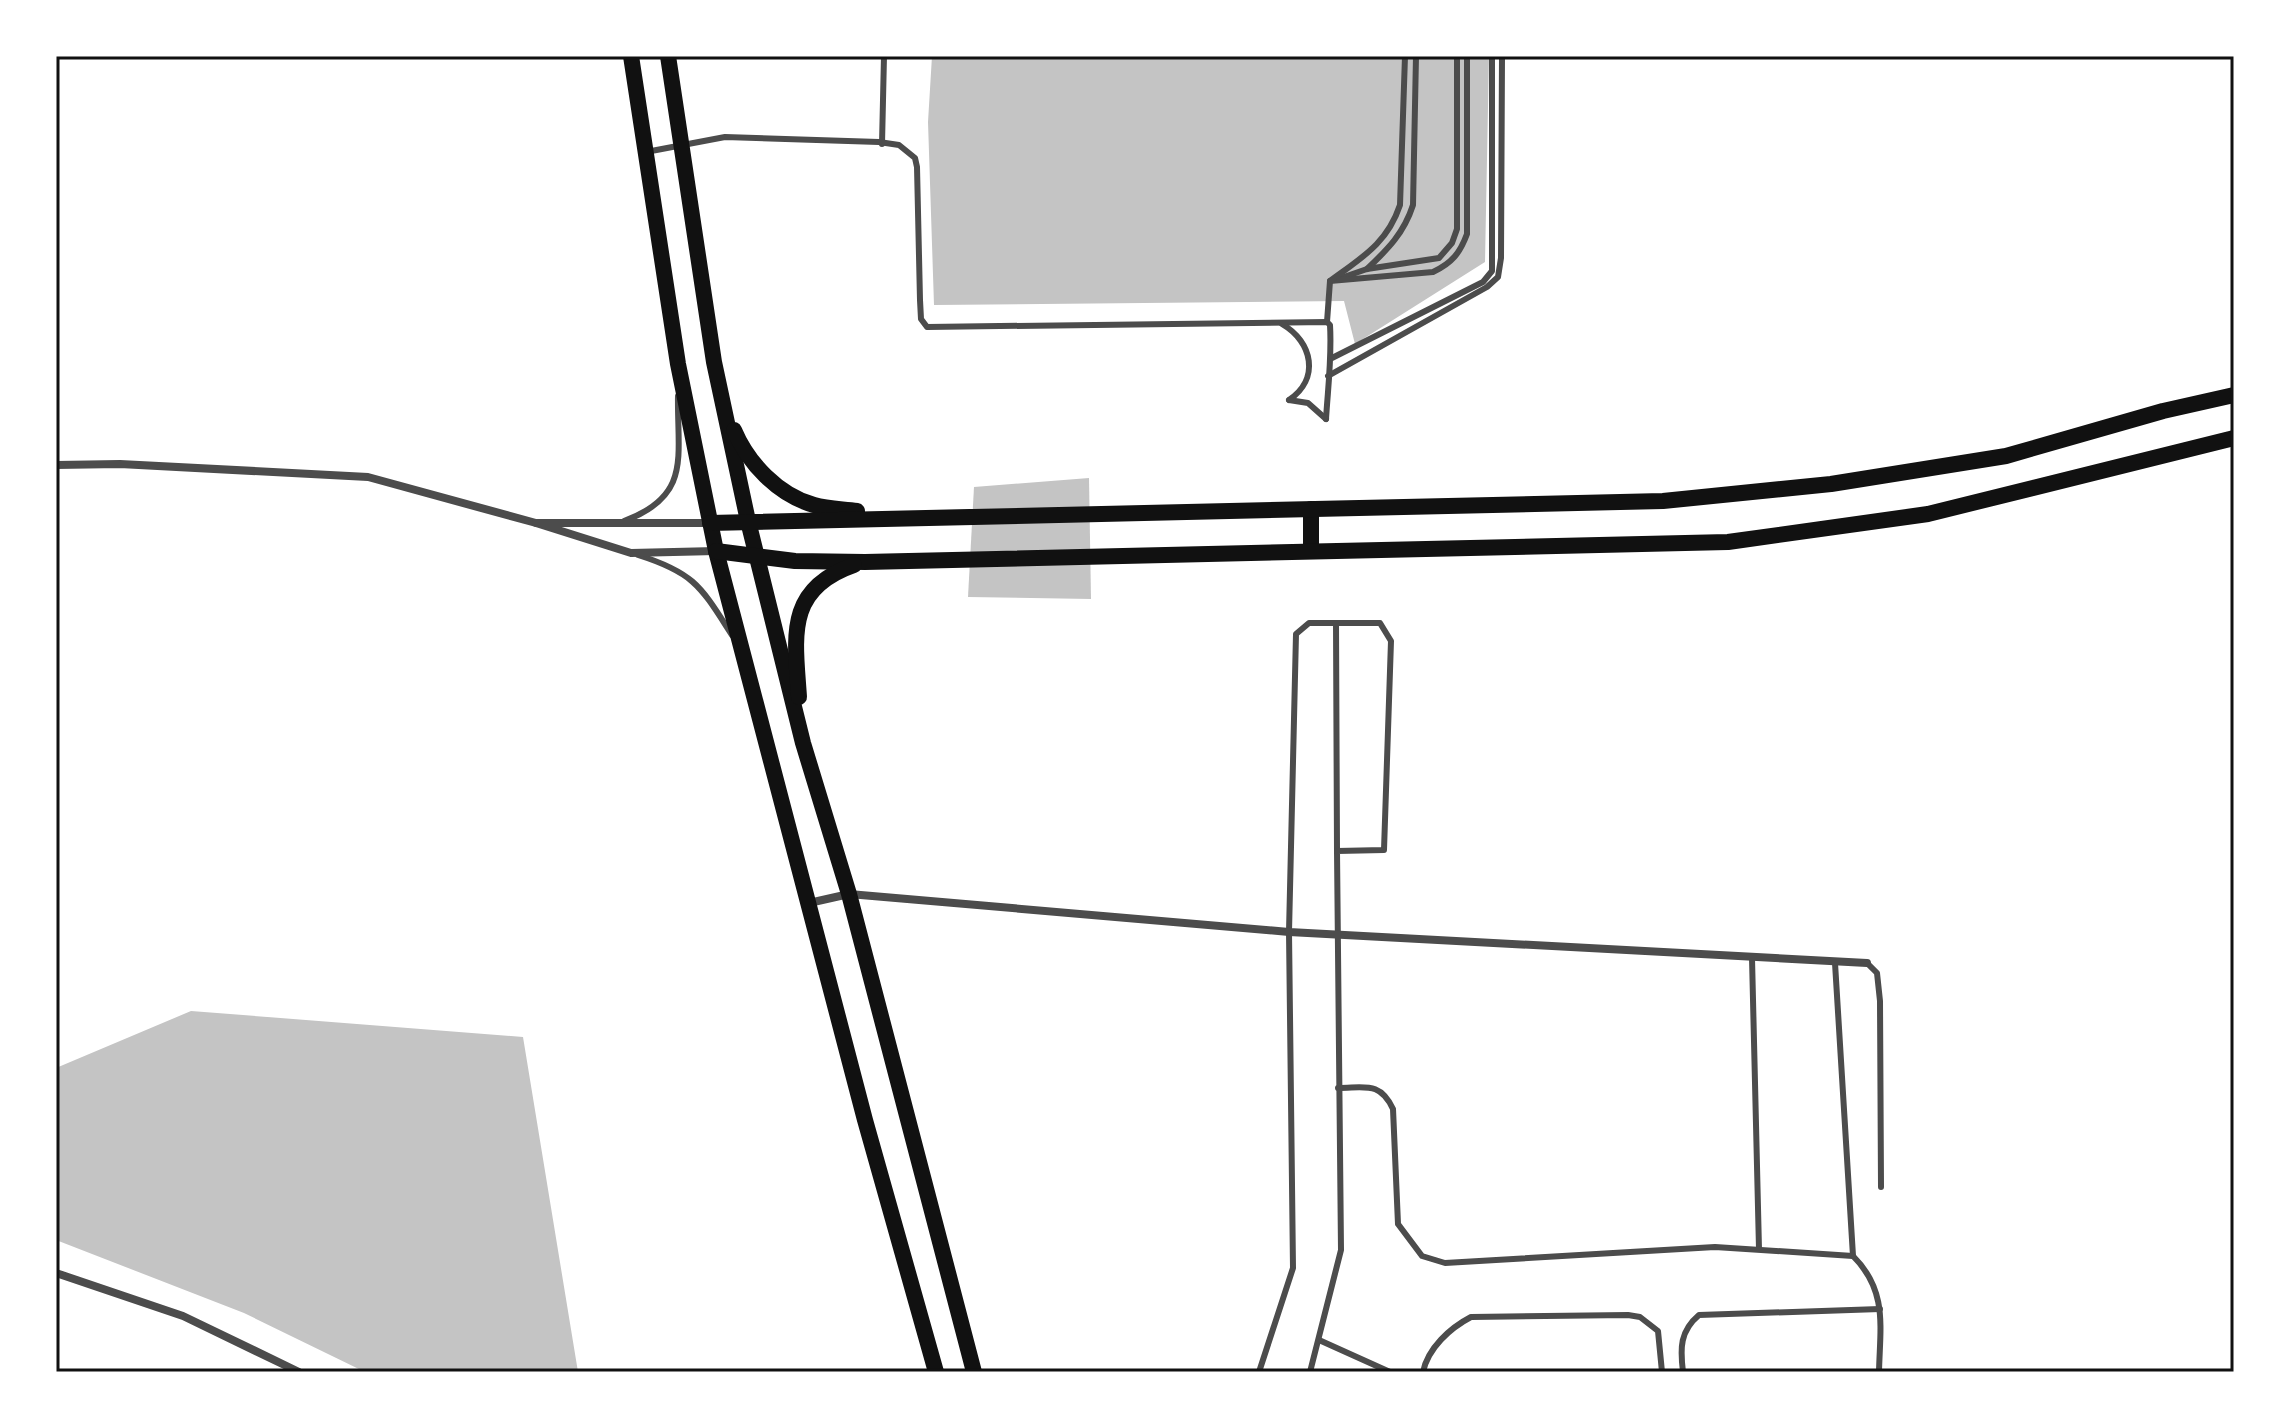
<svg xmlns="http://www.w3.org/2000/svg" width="2290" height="1428" viewBox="0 0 2290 1428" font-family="Bitter,serif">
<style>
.building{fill:#c4c4c4}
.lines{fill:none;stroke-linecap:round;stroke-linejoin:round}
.service{stroke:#4c4c4c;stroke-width:6}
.minor{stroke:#4c4c4c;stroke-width:8}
.secondary{stroke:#111;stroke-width:16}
.neatline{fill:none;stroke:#111;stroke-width:3}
</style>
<rect width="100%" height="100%" fill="#fff"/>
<!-- building -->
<g class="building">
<path d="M932 56H1489L1485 262 1355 344 1344 301 934 305 928 122Z"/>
<path d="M1089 478 1091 599 968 597 974 487Z"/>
<path d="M191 1011 523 1037 578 1372H365L244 1313 56 1240V1068Z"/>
</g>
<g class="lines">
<!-- service -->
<g class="service">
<path d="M882 144 884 56"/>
<path d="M646 152 725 137 879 142 899 145 915 158 917 167 920 300 921 319 927 327 1327 322 1330 325C1332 357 1328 387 1326 419"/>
<path d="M1367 269C1388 249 1404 233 1413 205L1416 56"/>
<path d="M1341 278 1367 269 1439 258 1452 243 1457 229V56"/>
<path d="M1330 281 1433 272C1452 263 1460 253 1467 234V56"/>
<path d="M1327 322 1330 281C1361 258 1387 244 1400 205L1405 56"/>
<path d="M1282 324C1313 342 1320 379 1289 400"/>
<path d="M1332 358 1483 282 1492 271V56"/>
<path d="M1328 376 1487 287 1498 277 1501 258 1502 56"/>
<path d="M1289 400 1308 403 1326 419"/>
<path d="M624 521C692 496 677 457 678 396"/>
<path d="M638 555C695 573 701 587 732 635"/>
<path d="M1336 623 1337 851"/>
<path d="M1752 958 1759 1249"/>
<path d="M1835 963 1853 1256"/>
<path d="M1867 963 1877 973 1880 1001 1881 1187"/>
<path d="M1338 1088C1365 1088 1380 1081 1393 1109L1398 1224 1422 1256 1445 1263 1715 1247 1853 1256C1888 1291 1880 1327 1879 1372"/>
<path d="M1319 1340 1390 1372"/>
<path d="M1259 1372 1293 1268 1289 932 1296 634 1309 623H1380L1391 641 1384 850 1337 851 1341 1250 1310 1372"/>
<path d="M1423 1372C1428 1348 1450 1328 1471 1317L1628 1315 1640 1317 1658 1331 1662 1372"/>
<path d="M1683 1372C1680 1348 1680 1331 1699 1315L1880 1309"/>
</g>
<!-- minor -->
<g class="minor">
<path d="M56 465 120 464 368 477 536 523"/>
<path d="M710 523H536L631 553 716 551"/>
<path d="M809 903 849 894 1289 932 1867 963"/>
<path d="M56 1273 183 1316 299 1372"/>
</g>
<!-- secondary -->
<g class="secondary">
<path d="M631 56 678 364 716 551 865 1120 936 1372"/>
<path d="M668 56 714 362 748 521 803 743 849 894 974 1372"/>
<path d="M734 430C748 463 778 495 814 505 828 509 843 509 857 511"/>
<path d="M1311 509V551"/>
<path d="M710 523 1663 501 1831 484 2006 456 2163 411 2234 395"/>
<path d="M716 551 795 561 865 562 1728 542 1928 514 2234 438"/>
<path d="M799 697C795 637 785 589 854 565"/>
</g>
</g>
<!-- border -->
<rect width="2290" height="1428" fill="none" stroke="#ffffff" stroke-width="116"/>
<rect x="58" y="58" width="2174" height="1312" class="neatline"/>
</svg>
